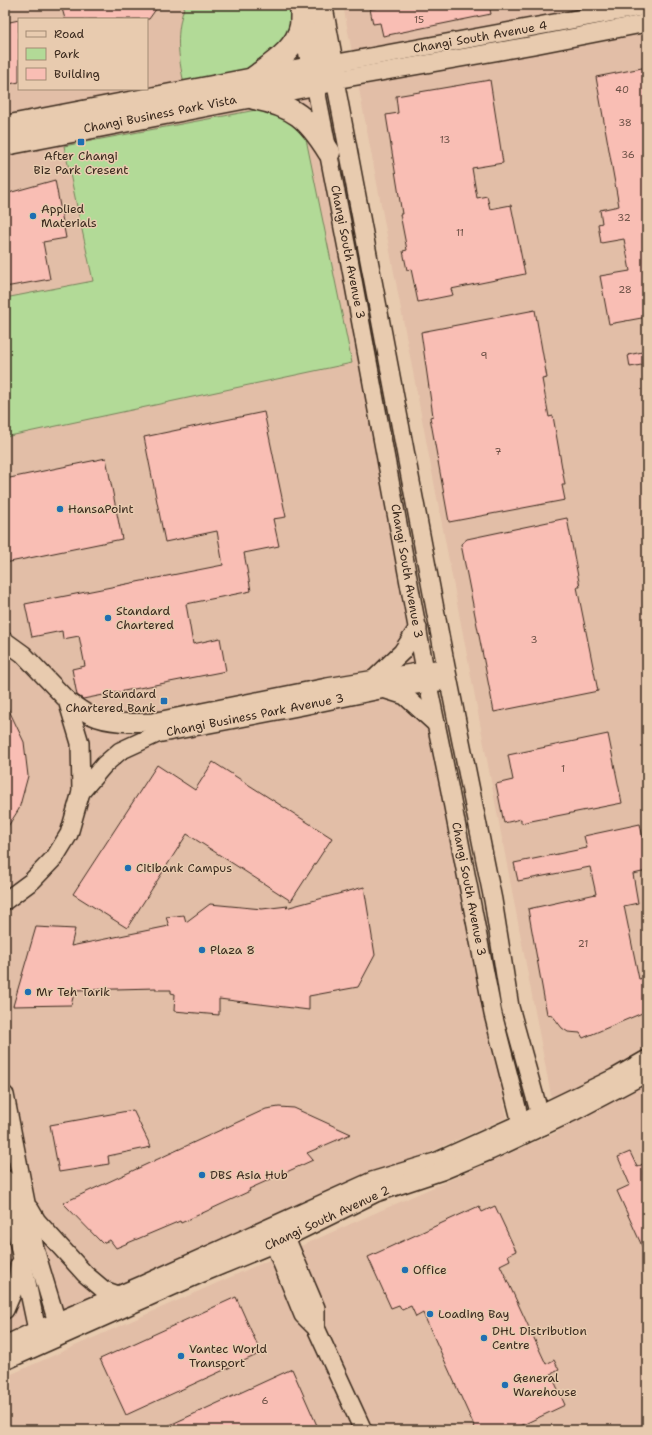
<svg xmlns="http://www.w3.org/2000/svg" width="652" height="1435" viewBox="0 0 652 1435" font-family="'Shantell Sans',sans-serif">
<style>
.built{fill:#e2bea7;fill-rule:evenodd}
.green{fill:#b2da97;stroke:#76825a}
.building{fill:#f9beb4;stroke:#3b2a1e}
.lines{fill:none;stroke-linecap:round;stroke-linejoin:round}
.minor-casing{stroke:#3b2a1e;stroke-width:20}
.major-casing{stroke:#3b2a1e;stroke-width:25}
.minor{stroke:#e8cbaf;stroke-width:17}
.major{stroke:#e8cbaf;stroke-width:22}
.poi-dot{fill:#1f6fb2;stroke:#e8cbaf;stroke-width:1.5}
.labels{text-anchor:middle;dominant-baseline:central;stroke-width:3;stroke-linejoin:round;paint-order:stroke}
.number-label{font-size:10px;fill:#6a4f44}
.street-label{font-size:12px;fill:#3b2a1e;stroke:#e8cbaf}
.poi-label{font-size:12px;fill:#3b2a1e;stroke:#e8cbaf;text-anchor:start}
</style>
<rect width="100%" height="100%" fill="#e8cbaf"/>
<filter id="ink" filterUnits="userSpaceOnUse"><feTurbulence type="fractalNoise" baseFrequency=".025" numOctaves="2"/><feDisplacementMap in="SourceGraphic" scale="8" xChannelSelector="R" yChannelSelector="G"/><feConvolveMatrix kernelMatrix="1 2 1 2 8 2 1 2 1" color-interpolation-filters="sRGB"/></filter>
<g filter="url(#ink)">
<!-- built -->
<g class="built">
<path d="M5 5H293L507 1117 118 1295 5 1345ZM19 19H147V89H19Z"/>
<path d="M343 5H647V1430H5V1377L558 1132Z"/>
</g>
<!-- green -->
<g class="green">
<path d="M185 5H301L300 27 252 78 184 84C178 55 175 33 185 5Z"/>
<path d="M272 107 305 134 352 363 5 437V298L93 281 64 146Z"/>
</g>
<!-- building -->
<g class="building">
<path d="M61 5H159L149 19H65Z"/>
<path d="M376 5H489L491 14 383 36 380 23 373 24 370 9 377 8Z"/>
<path d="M19 20V82L5 85V23Z"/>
<path d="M647 67V317L609 324 600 276 630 271 624 239 601 243 598 224 602 223 600 210 619 206 596 77Z"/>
<path d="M490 80 503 163 472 168 477 198 487 196 490 209 511 205 525 274 451 289 453 295 418 302 411 269 407 270 403 251 407 250 400 214H402L386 115 398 113 396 96Z"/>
<path d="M55 180 66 238 43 242 50 279 5 287V194Z"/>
<path d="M535 310 547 378 542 379 549 417 553 416 565 485H562L565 500 449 522 430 417 433 416 421 332Z"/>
<path d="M647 351V364L630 367 628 355Z"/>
<path d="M264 412 286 517 273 519 279 546 244 553 251 591 186 604 193 644 220 638 226 671 83 699 77 695 72 669 85 666 79 636 63 639 62 631 32 637 25 604 223 565 217 531 165 542 144 437Z"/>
<path d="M106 458 122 539 5 563V479Z"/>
<path d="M567 518 580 587H577L598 691 494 712 461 544 467 539Z"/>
<path d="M5 702 24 742 28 776 19 809 5 831Z"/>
<path d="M608 734 622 803 521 823V819L504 823 496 784 513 780 508 755Z"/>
<path d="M213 762 332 838 291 901 187 834 127 928 73 894 157 765 195 790Z"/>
<path d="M640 824 647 856V871L633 874 638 903 624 906 639 979 647 977V1011L583 1038 580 1033 568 1032 562 1028 552 1015 547 1014 528 909 596 894 590 867 518 881 514 863 587 848 584 836Z"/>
<path d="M364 887 375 955 358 987 309 996V1010L219 999V1015L174 1011 175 994 171 993V990H156V988L75 990 71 1005 13 1006 36 927 75 929 71 946 169 926 166 917 184 915 186 922 210 904 262 909 288 906 286 908Z"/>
<path d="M279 1107 294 1108 351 1134 307 1153 313 1160 249 1189 250 1191 181 1223 180 1221 116 1248 110 1240 102 1243 63 1203 266 1109Z"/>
<path d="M133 1110 151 1147 108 1156 109 1164 59 1172 50 1125Z"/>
<path d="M630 1152 637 1167 647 1162V1257L617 1191 630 1185 618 1157Z"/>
<path d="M479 1206 482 1212 495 1206 516 1251 508 1255 510 1260 500 1265 546 1364 554 1360 559 1370 551 1374 565 1405 512 1430H476L423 1313 416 1317 411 1306 402 1310 399 1305 391 1308 368 1257Z"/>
<path d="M236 1297 261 1353 126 1415 100 1359Z"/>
<path d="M292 1369 319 1430H159Z"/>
</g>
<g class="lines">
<defs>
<g id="minor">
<path d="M332 64 647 6"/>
<path d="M315 84 350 264 425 670 449 786 493 1014 521 1123 525 1134"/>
<path d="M5 641 23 654 67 700 80 743 81 792 69 834 55 857 32 881 5 901"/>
<path d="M374 679 402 652 418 628"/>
<path d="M386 690 405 696 436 724"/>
<path d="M67 700C74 705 82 711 90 715 109 724 131 723 152 722L327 687 436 669"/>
<path d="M81 792 104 765 120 751 157 734 303 706 385 689 439 682"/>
<path d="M5 1095 35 1249 60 1332"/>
<path d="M543 1126 510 1007 493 900 446 667 335 80 534 45 647 23"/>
<path d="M5 1179 37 1330 41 1340"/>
<path d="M30 1209 37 1221 85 1274 104 1290 118 1295"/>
<path d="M282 1228 316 1308V1328"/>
<path d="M270 1234 303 1315 316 1328 363 1430"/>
<path d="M5 1310 17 1282 19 1265"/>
<path d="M5 1345 37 1330 144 1284 372 1181 435 1162 521 1123 614 1078 647 1059"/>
<path d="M5 1361 198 1275 273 1244 376 1193 442 1171 490 1151 575 1111 647 1073"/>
</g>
<g id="major">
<path d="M304 16 315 82"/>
<path d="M255 77C272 64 297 49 301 26 302 19 301 13 302 6"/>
<path d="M254 98C294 106 308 118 329 152"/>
<path d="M5 127 332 64"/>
<path d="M5 144 335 80 321 5"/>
</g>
</defs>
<!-- minor casing -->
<use href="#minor" class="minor-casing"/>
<!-- major casing -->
<use href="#major" class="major-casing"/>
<!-- minor -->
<use href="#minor" class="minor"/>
<!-- major -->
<use href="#major" class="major"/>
</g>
</g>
<!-- markers -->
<g class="poi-dot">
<rect x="77" y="138" width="8" height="8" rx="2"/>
<circle cx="33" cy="216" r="4"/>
<circle cx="60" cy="509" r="4"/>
<circle cx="108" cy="618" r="4"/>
<rect x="160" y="697" width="8" height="8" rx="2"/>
<circle cx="128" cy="868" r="4"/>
<circle cx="202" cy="950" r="4"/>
<circle cx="28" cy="992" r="4"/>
<circle cx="202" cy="1175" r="4"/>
<circle cx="405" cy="1270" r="4"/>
<circle cx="430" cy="1314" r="4"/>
<circle cx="484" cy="1338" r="4"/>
<circle cx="181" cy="1356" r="4"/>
<circle cx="505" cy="1385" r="4"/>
</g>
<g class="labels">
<!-- number labels -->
<g class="number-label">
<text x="419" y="19">15</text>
<text x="622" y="89">40</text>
<text x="625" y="122">38</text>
<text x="445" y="139">13</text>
<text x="628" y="154">36</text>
<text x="624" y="217">32</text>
<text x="460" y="232">11</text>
<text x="625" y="289">28</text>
<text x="484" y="355">9</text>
<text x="498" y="451">7</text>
<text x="534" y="639">3</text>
<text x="563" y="768">1</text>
<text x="583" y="943">21</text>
<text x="265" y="1400">6</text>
</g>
<!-- street labels -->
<g class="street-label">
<text transform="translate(480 37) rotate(-10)">Changi South Avenue 4</text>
<text transform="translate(160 114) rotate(-11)">Changi Business Park Vista</text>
<text transform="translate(348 252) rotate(79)">Changi South Avenue 3</text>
<text transform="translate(407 571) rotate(80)">Changi South Avenue 3</text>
<text transform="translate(255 715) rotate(-11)">Changi Business Park Avenue 3</text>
<text transform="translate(469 889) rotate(79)">Changi South Avenue 3</text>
<text transform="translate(327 1218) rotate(-25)">Changi South Avenue 2</text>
</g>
<!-- poi labels -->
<g class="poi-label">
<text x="81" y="156" text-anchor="middle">After Changi<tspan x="81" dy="14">Biz Park Cresent</tspan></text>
<text x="41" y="209">Applied<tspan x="41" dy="14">Materials</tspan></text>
<text x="68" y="509">HansaPoint</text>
<text x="116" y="611">Standard<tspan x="116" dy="14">Chartered</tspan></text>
<text x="156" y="694" text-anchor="end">Standard<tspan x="156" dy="14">Chartered Bank</tspan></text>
<text x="136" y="868">Citibank Campus</text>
<text x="210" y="950">Plaza 8</text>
<text x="36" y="992">Mr Teh Tarik</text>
<text x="210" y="1175">DBS Asia Hub</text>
<text x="413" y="1270">Office</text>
<text x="438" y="1314">Loading Bay</text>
<text x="492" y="1331">DHL Distribution<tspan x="492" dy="14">Centre</tspan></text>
<text x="189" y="1349">Vantec World<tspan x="189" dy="14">Transport</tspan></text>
<text x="513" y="1378">General<tspan x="513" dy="14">Warehouse</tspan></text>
</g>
</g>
<!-- margin -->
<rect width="652" height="1435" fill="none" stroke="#e8cbaf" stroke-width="20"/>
<rect x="10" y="10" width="632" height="1415" fill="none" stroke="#3b2a1e" stroke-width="1.5" filter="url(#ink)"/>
<!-- legend -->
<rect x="18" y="18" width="130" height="72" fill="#e8cbaf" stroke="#a38b75"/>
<rect x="26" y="31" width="20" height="6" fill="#e8cbaf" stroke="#a38b75"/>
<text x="54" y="38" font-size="12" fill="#3b2a1e">Road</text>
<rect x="26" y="48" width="20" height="12" fill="#b2da97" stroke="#a38b75"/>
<text x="54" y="58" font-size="12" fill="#3b2a1e">Park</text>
<rect x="26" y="68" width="20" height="12" fill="#f9beb4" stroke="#a38b75"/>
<text x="54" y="78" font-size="12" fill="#3b2a1e">Building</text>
</svg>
